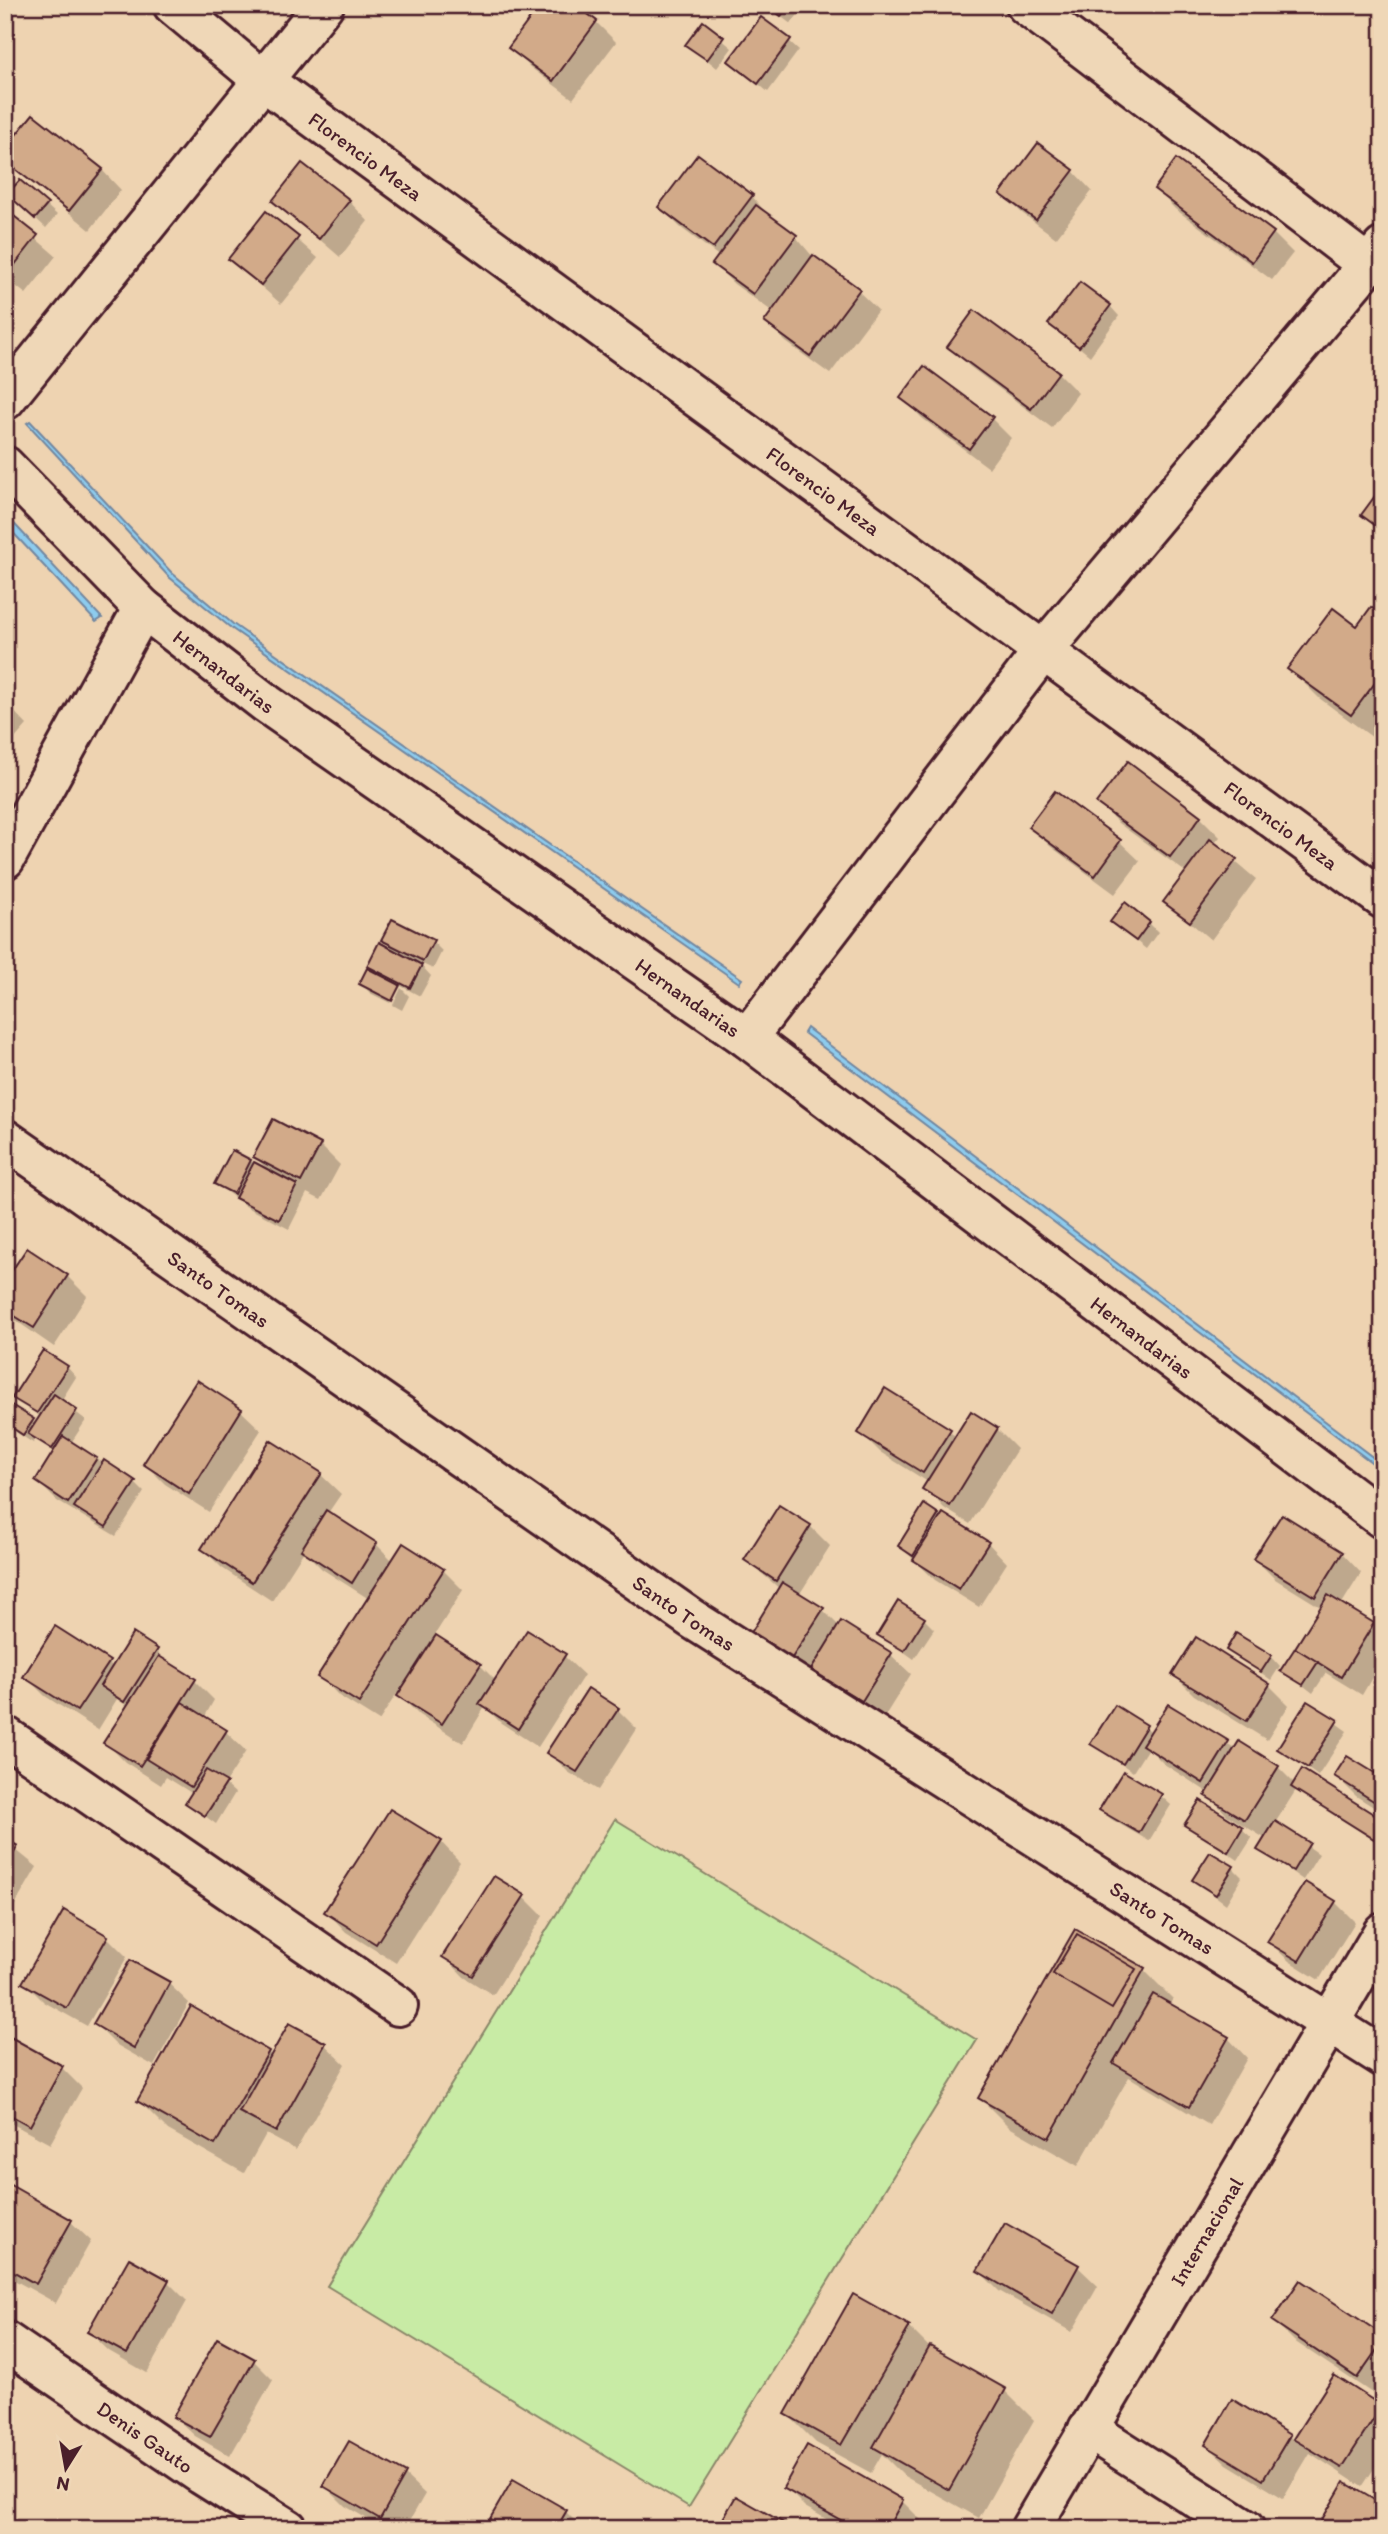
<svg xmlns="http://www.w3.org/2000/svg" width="1388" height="2534" viewBox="0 0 1388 2534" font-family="Itim,sans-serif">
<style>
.green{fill:#c8eba5;stroke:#898568;stroke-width:2}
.water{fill:#8dccee;stroke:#7287a0;stroke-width:2}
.shadow{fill:#0003}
.building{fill:#d2aa89;stroke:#4a1f2b;stroke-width:2}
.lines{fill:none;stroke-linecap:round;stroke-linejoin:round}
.minor-casing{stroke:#4a1f2b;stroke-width:44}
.minor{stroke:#efd7b7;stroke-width:38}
.labels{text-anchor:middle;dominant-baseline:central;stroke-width:7;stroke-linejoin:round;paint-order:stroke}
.street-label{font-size:21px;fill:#4a1f2b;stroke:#efd7b7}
</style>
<rect width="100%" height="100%" fill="#eed3b1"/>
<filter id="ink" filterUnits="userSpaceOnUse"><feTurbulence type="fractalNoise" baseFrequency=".0143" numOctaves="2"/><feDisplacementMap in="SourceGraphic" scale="14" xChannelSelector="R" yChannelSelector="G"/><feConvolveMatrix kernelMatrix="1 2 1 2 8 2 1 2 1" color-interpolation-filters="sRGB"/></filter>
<g filter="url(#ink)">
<!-- green -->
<path class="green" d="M615 1819 977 2040 689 2507 327 2286Z"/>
<!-- water -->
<g class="water">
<path d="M30 421 172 573 233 624 742 979 739 983 231 628 169 577 27 423Z"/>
<path d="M5 514 102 618 96 622 5 524Z"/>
<path d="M807 1028 1383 1465V1471L804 1033Z"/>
</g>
<!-- shadow -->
<g class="shadow">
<path d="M765 5H805L791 24Z"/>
<path d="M596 22 616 42 573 99 530 67 511 47Z"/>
<path d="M703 24 732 48 717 68 688 44Z"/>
<path d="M789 41 799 50 768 92 731 61Z"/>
<path d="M5 159 102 170 121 190 90 230Z"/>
<path d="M1073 171 1092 191 1056 238 1022 213 1002 194Z"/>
<path d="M21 182 57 215 46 228 19 203Z"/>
<path d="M1156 189 1273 233 1293 253 1272 280 1175 209Z"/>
<path d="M752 196 770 218 796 237 814 258 858 291 878 310 830 374 786 342 766 322 773 312 734 284 714 264 720 257 680 227 660 207Z"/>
<path d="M275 201H349L368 221 340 257Z"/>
<path d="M5 212 56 256 26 294 5 278Z"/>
<path d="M267 213 318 258 281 304 230 259Z"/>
<path d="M1110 306 1119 316 1090 356 1051 324Z"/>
<path d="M975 313 1058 373 1078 393 1052 428 969 366 950 347Z"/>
<path d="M925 368 992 419 1011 438 989 468 922 418 902 398Z"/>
<path d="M1383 618V740L1380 743 1319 698 1290 669 1357 629Z"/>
<path d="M5 702 27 725 5 750Z"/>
<path d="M1055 794 1120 842 1140 861 1115 894 1050 846 1031 827Z"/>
<path d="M1099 803 1200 817 1220 837 1214 844 1256 879 1211 940 1166 902 1187 873 1118 823Z"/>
<path d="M1112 922 1149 923 1158 932 1146 949Z"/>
<path d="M383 939 433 942 442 951 433 969 418 962 431 976 420 996 401 986 390 1003 370 993 361 983 379 975 370 965 396 952Z"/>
<path d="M401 988 409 996 402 1010 393 1005Z"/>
<path d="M273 1121 320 1145 340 1165 321 1200 307 1193 289 1229 247 1207 216 1184 250 1161 270 1172 255 1157Z"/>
<path d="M5 1255 18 1265 67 1276 87 1296 54 1347 5 1313Z"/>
<path d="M67 1367 76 1377 61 1401 86 1420 71 1443 134 1482 144 1492 116 1536 57 1501 37 1481 55 1453 36 1439 33 1443 5 1425V1403L36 1424 41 1417 14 1397Z"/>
<path d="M197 1382 241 1411 261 1430 209 1512 165 1484 145 1464Z"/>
<path d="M886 1390 957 1437 997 1429 1017 1449 970 1524 944 1508 925 1488 928 1482 880 1452 860 1432Z"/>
<path d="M271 1443 321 1475 341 1494 328 1513 376 1544 393 1561 403 1545 443 1570 463 1590 434 1636 480 1665 496 1681 564 1656 584 1675 538 1747 501 1723 485 1707 463 1743 419 1715 397 1693 379 1721 339 1696 320 1676 369 1599 322 1569 304 1551 272 1601 222 1568 203 1549Z"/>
<path d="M925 1507 988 1543 1007 1563 979 1607 935 1580 900 1546Z"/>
<path d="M810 1526 830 1546 799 1595 823 1610 840 1627 842 1624 891 1655 911 1674 883 1719 833 1689 815 1672 810 1680 771 1655 780 1589 746 1560Z"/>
<path d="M1342 1553 1361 1573 1341 1605 1383 1634V1685L1373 1676 1362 1695 1326 1673 1313 1693 1283 1670 1322 1608 1275 1579 1255 1559Z"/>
<path d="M924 1619 934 1629 914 1659 879 1634Z"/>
<path d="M1197 1640 1269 1685 1289 1705 1267 1740 1194 1695 1174 1675Z"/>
<path d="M1229 1649 1271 1656 1280 1666 1271 1680Z"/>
<path d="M157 1651 165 1662 195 1681 214 1700 204 1718 226 1732 246 1751 225 1784 235 1793 216 1824 187 1803 193 1794 166 1777 161 1785 125 1762 106 1743 129 1707 117 1699 98 1730 45 1696 25 1676 109 1663 114 1668Z"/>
<path d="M1308 1703 1347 1731 1318 1776 1279 1748Z"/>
<path d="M1168 1706 1236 1750 1278 1767 1295 1784 1302 1772 1383 1822V1846L1296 1790 1275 1823 1319 1854 1303 1880 1259 1849 1266 1839 1227 1815 1208 1795 1209 1793 1164 1764 1148 1748 1133 1772 1093 1744 1146 1727 1152 1733Z"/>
<path d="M617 1709 637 1729 598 1790 568 1772 549 1752Z"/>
<path d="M1123 1773 1161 1796 1171 1805 1149 1841 1111 1819 1101 1810Z"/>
<path d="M1336 1776 1383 1780V1813L1356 1796Z"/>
<path d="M1200 1803 1242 1829 1252 1838 1238 1860 1187 1824Z"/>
<path d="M5 1841 37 1867 5 1922Z"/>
<path d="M441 1842 460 1862 396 1963 346 1932 327 1912Z"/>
<path d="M1233 1868 1242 1877 1226 1904 1194 1880Z"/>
<path d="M1305 1884 1335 1902 1355 1922 1319 1980 1289 1961 1269 1942Z"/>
<path d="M524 1897 543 1916 493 1995 464 1977 445 1957Z"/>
<path d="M107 1937 127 1957 87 2026 44 2002 24 1982Z"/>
<path d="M131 1962 169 1984 189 2003 154 2066 115 2044 95 2024Z"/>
<path d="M1144 1970 1173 1999 1169 2005 1228 2038 1247 2058 1209 2125 1129 2077 1078 2166 1009 2127 980 2098Z"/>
<path d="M290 2025 325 2045 345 2064 296 2150 266 2134 244 2173 168 2130 139 2101 268 2052 272 2057Z"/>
<path d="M5 2036 62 2068 82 2088 50 2144 5 2120Z"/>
<path d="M5 2183 71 2222 91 2241 56 2303 5 2275Z"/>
<path d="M1005 2225 1078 2267 1098 2286 1072 2332 999 2291 979 2271Z"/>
<path d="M168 2282 187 2301 147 2373 109 2351 89 2332Z"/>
<path d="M1274 2321 1383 2337V2389L1378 2397 1294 2341Z"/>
<path d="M909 2327 931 2349 1005 2391 1034 2420 979 2518 904 2476 882 2454 871 2473 816 2443 787 2414Z"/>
<path d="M254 2361 273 2380 230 2456 195 2436 175 2417Z"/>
<path d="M1334 2378 1383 2409V2455L1362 2487 1310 2453 1283 2498 1227 2464 1207 2445 1289 2436 1294 2441Z"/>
<path d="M350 2443 405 2475 425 2494 405 2529H385L345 2506 325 2486Z"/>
<path d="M808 2448 902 2501 922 2521 918 2529H844L805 2507 785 2487Z"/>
<path d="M566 2512 583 2529H486Z"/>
</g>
<!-- building -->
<g class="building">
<path d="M540 5H576L597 21 553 81 508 48Z"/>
<path d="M766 5H789L781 16Z"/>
<path d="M761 17 791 39 758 84 728 61Z"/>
<path d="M703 21 724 37 707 60 685 45Z"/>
<path d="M33 114 103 169 69 211 5 161V148Z"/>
<path d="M1038 143 1074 170 1036 220 1000 194Z"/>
<path d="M698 154 753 195 713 248 658 207Z"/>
<path d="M1176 159 1274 232 1252 262 1154 189Z"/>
<path d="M302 163 350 200 319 239 272 201Z"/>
<path d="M20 180 48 204 35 219 7 194Z"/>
<path d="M756 205 797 235 753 294 712 264Z"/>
<path d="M5 209 38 235 6 276H5Z"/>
<path d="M266 211 299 237 261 285 228 259Z"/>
<path d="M813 255 860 289 810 356 764 322Z"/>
<path d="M1080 282 1111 305 1079 347 1048 324Z"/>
<path d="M974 310 1059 372 1031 409 947 347Z"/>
<path d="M924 366 993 417 969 449 900 398Z"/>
<path d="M1383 485V531L1361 515Z"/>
<path d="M1371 607 1383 616V672L1351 715 1287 669 1333 608 1357 626Z"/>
<path d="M1128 761 1201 816 1170 857 1096 803Z"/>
<path d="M1055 791 1121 840 1095 876 1028 827Z"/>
<path d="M1210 839 1237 859 1190 922 1163 902Z"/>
<path d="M1125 902 1150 922 1136 941 1110 922Z"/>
<path d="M392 919 434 940 423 961 381 940Z"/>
<path d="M379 942 422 965 410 988 367 966Z"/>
<path d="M367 968 400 985 392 1001 359 984Z"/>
<path d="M273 1119 321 1144 301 1182 253 1157Z"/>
<path d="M232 1150 251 1160 234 1194 214 1184Z"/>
<path d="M254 1162 297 1185 279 1220 235 1198Z"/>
<path d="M27 1248 68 1275 34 1328 5 1310V1281Z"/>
<path d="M43 1350 68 1366 37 1413 12 1398Z"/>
<path d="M197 1380 242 1409 189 1494 143 1464Z"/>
<path d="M885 1388 951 1429 923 1473 858 1433Z"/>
<path d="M54 1394 77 1410 52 1449 28 1434Z"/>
<path d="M5 1401 34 1419 23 1435 5 1423Z"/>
<path d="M971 1411 998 1428 950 1506 922 1489Z"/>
<path d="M63 1436 97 1458 68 1503 35 1481Z"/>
<path d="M270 1440 322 1473 252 1582 201 1549Z"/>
<path d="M104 1460 136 1481 106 1527 74 1507Z"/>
<path d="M924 1504 939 1514 913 1556 898 1546Z"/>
<path d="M779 1505 811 1525 776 1581 744 1560Z"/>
<path d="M326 1510 377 1543 352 1583 301 1550Z"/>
<path d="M943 1513 989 1542 959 1589 913 1560Z"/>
<path d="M1282 1514 1343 1552 1315 1597 1253 1559Z"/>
<path d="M403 1543 444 1569 359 1703 317 1677Z"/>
<path d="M782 1582 824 1608 790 1661 749 1636Z"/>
<path d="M1328 1595 1374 1623 1341 1677 1295 1648Z"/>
<path d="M898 1601 925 1618 904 1651 877 1635Z"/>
<path d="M841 1621 892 1653 862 1701 811 1670Z"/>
<path d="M55 1626 110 1661 77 1711 23 1677Z"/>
<path d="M527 1630 566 1654 518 1729 479 1704Z"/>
<path d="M133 1633 158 1649 124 1702 100 1686Z"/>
<path d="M1236 1633 1272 1655 1261 1672 1226 1650Z"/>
<path d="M436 1635 481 1664 442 1724 397 1696Z"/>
<path d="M1196 1637 1270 1684 1247 1721 1172 1675Z"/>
<path d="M1295 1648 1318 1662 1303 1685 1280 1671Z"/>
<path d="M159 1656 196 1679 140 1766 103 1743Z"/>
<path d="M588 1688 619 1708 577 1772 546 1753Z"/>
<path d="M1307 1701 1338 1720 1308 1768 1277 1749Z"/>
<path d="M182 1702 227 1730 191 1787 146 1759Z"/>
<path d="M1168 1704 1229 1741 1203 1783 1142 1745Z"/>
<path d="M1115 1705 1147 1725 1123 1764 1090 1744Z"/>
<path d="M1239 1741 1279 1766 1245 1820 1205 1796Z"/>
<path d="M1347 1756 1383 1778V1807L1334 1776Z"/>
<path d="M1302 1769 1383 1820 1374 1839 1291 1787Z"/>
<path d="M206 1770 227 1782 205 1816 185 1803Z"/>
<path d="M1123 1771 1162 1794 1139 1833 1099 1810Z"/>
<path d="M1200 1800 1243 1827 1228 1852 1184 1825Z"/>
<path d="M390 1809 442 1841 376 1944 324 1912Z"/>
<path d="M1275 1821 1310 1843 1293 1871 1257 1850Z"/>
<path d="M5 1839 18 1846 5 1868Z"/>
<path d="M1210 1852 1234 1866 1216 1895 1192 1880Z"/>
<path d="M494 1876 525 1895 473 1976 442 1957Z"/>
<path d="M1305 1882 1336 1901 1299 1961 1267 1942Z"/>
<path d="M64 1910 108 1936 67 2008 22 1983Z"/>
<path d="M1075 1929 1145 1968 1049 2138 978 2098Z"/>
<path d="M1077 1934 1136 1969 1112 2009 1053 1974Z"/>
<path d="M130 1960 170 1982 134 2048 93 2024Z"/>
<path d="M1153 1994 1229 2037 1189 2107 1113 2063Z"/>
<path d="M191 2006 269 2051 215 2145 137 2101Z"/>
<path d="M289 2023 326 2043 276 2132 239 2112Z"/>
<path d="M5 2034 63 2066 30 2126 5 2112Z"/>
<path d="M5 2182 72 2220 36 2284 5 2267Z"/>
<path d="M1005 2223 1079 2265 1052 2314 977 2271Z"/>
<path d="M129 2258 169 2280 127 2354 87 2332Z"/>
<path d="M1300 2280 1383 2335V2341L1357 2378 1272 2321Z"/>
<path d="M853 2294 910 2326 841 2445 785 2414Z"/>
<path d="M217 2338 255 2359 210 2437 173 2417Z"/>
<path d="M930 2346 1006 2389 949 2490 873 2447Z"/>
<path d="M1334 2375 1382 2406 1342 2468 1293 2439Z"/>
<path d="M1232 2399 1290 2435 1263 2480 1205 2445Z"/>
<path d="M349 2441 406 2473 380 2519 323 2486Z"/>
<path d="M807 2445 903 2500 887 2529H857L783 2488Z"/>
<path d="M513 2479 567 2510 556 2529H484Z"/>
<path d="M1344 2482 1383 2505V2529H1329L1320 2523Z"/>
<path d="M736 2496 789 2526 788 2529H717Z"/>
</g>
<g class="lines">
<defs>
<g id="minor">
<path id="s1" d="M173 5 265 82 1383 899"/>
<path d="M1026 5 1368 265"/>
<path d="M5 400 324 5"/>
<path id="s2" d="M5 466 143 608 267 704 747 1038 1383 1519"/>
<path d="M5 859 143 608"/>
<path d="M747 1038 1042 652 1383 247"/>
<path id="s3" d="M5 1139 692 1619 1383 2057"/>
<path d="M5 1736 398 2006"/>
<path id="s4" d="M5 2341 202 2475 288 2529"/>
<path d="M1088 2429 1245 2529"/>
<path id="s5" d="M1030 2529 1383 1932"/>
</g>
</defs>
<!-- minor casing -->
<use href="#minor" class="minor-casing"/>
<!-- minor -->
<use href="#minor" class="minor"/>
</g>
</g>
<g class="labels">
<!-- street labels -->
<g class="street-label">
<text stroke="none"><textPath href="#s1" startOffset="245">Florencio Meza</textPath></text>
<text stroke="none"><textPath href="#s1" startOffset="812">Florencio Meza</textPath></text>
<text stroke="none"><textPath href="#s2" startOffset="301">Hernandarias</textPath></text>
<text stroke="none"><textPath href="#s1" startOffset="1379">Florencio Meza</textPath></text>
<text stroke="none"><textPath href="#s2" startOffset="868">Hernandarias</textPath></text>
<text stroke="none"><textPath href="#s3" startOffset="261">Santo Tomas</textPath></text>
<text stroke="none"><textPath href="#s2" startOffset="1435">Hernandarias</textPath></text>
<text stroke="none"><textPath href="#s3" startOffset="828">Santo Tomas</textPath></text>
<text stroke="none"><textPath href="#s3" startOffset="1395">Santo Tomas</textPath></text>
<text stroke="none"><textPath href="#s5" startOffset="346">Internacional</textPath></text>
<text stroke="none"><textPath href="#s4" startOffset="170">Denis Gauto</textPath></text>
</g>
</g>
<!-- margin -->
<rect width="1388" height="2534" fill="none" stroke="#efd7b7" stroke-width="28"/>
<rect x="14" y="14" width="1360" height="2506" fill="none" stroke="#4a1f2b" stroke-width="2.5" filter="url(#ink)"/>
<!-- north arrow -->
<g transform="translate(66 2468) rotate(191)" stroke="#efd7b7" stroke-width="5" paint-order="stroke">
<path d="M0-5L12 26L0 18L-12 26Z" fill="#4a1f2b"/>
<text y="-10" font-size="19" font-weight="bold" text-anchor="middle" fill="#4a1f2b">N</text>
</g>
</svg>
